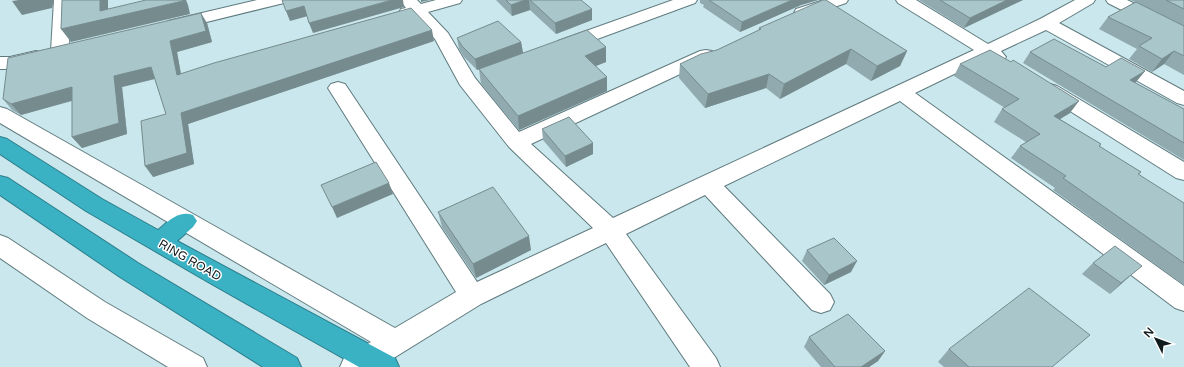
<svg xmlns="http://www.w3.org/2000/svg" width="1184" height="367" viewBox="0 0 1184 367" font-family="'Varela Round',sans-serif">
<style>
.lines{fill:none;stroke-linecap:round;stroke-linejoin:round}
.minor-casing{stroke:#607b7f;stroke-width:2}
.highway-casing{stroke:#2c7d8a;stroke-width:2}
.minor{fill:#fff;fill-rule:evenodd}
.highway{fill:#3bb2c4;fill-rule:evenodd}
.wall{fill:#91aaaf}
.shaded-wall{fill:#768b8e}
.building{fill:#a9c6cb;stroke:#768b8e}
.labels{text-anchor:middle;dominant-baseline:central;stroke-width:3;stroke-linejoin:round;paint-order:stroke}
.street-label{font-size:12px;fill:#101b1d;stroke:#fff}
</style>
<rect width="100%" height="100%" fill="#c9e7ec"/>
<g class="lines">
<defs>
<g id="minor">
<path d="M54 0H70L69 51 66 55 60 56 54 55 51 51Z"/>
<path d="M257 0H286L284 3 174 30 168 29 165 25 168 21Z"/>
<path d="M400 0H417L421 4 436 0H462L460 3 428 12 448 33 475 78 519 132 700 51 706 50 712 51 715 55 712 59 531 144 613 218 974 50 898 3 896 0H916L988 44 1040 19 1075 0H1095L1093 3 1059 23 1184 91V105L1177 103 1046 30 1001 51 1006 57 1003 61 997 63 987 58 915 93 1184 286V311L1175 308 900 101 724 186 830 294 834 302 830 310 821 313 812 310 705 195 626 234 716 358 720 367H690L606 243 481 304 379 367H340L344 358 371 342 0 123V107L7 109 395 328 456 292 328 88 331 84 338 82 345 84 477 282 593 228 509 147 460 85 435 39 414 16 407 18 401 17 399 13 401 9 406 8Z"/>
<path d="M673 0H697L695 3 570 49 564 50 558 49 555 45 558 41Z"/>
<path d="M824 0H848L846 3 802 18 796 17 794 13 796 9Z"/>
<path d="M1106 0H1127L1184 28V40L1178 39 1108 3Z"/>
<path d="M36 51 42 53 45 57 42 61 10 69H0V57H10Z"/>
<path d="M1050 84 1057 86 1184 162V180L1176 178 1043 94 1040 90 1043 86Z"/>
<path d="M0 235 8 238 105 302 203 358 207 367H168L87 318 0 258Z"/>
</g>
<g id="highway">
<path d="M0 137 7 139 102 199 158 230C169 221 178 210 193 215L197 221 193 227 177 241 395 358 399 367H359L208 282 86 211 0 154Z"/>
<path d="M0 176 8 178 138 263 297 358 301 367H263L120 277 0 195Z"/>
</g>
</defs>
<!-- minor casing -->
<use href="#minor" class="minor-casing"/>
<!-- highway casing -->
<use href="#highway" class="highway-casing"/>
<!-- minor -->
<use href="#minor" class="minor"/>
<!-- highway -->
<use href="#highway" class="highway"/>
</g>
<!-- wall -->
<g class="wall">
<path d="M496 0H581L592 20 556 34 530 10 512 16Z"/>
<path d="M700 0H818L801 5 740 32 703 7 704 5 700 3Z"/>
<path d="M919 0H1023L964 28Z"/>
<path d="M1130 0H1184V75L1164 64 1152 72 1129 59 1137 49 1099 29 1108 17 1135 2Z"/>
<path d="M207 23 212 42 177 52 181 74 434 41 188 124 194 164 153 177 166 114 155 79 122 87 127 134 82 148 72 137V101L21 115 12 110 3 99Z"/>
<path d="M759 28 907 51 900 66 871 81 846 64 780 99 766 88 705 108 679 78 680 64 717 50 758 31Z"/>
<path d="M457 38 521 42 523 53 477 70 464 57 459 49Z"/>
<path d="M606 47V62L596 66 607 77V91L519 130 481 84 479 69Z"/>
<path d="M1030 52 1106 67 1145 71 1135 83 1184 109V160L1023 63Z"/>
<path d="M960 64 1070 113 1060 119 1101 144 1100 147 1141 172 1138 175 1184 203V285L1053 190 1055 188 1011 158 1020 146 1026 142 994 122 1002 109 1005 108 954 76Z"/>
<path d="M542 129 593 143V154L566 167 543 140Z"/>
<path d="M438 212 531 250 476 278 442 227Z"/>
<path d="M807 250 851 272 824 285 802 261Z"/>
<path d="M1093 263 1130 276 1110 294 1082 274Z"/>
<path d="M809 337 885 351 878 361 869 367H821L804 347Z"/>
<path d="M949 349 1052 367H944L938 362Z"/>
</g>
<!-- shaded-wall -->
<g class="shaded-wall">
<path d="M19 0H54L52 8 22 15 12 1Z"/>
<path d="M100 0H108V18L183 0H186L188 5 190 14 71 42 61 29 100 11Z"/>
<path d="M392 0H403L404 7 313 33 309 23Z"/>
<path d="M421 0H430L421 2Z"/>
<path d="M525 0H529L530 10 512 16 511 5Z"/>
<path d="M792 0H818L801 5 740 32 742 22Z"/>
<path d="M1007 0H1023L964 28 970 18Z"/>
<path d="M304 6 308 16 290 21 286 11Z"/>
<path d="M592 9V20L556 34 555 23Z"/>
<path d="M201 13 207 23 212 42 177 52 183 86 177 75 170 41Z"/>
<path d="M432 30 434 41 188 124 194 164 153 177 145 166 181 113Z"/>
<path d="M521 42 523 53 477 70 475 59Z"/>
<path d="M606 47V62L585 70V56Z"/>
<path d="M851 49 846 64 780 99 784 84Z"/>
<path d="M907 51 900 66 871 81 877 66Z"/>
<path d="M1174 51 1164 64 1152 72 1162 59Z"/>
<path d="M151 67 158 78 122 87 127 134 82 148 72 137 114 76Z"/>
<path d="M1145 71 1136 82 1121 91 1130 80Z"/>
<path d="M769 74 766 88 705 108 708 94Z"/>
<path d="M607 77V91L519 130 518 116Z"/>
<path d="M72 87 81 98 21 115 11 104Z"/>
<path d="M1079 101 1070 113 1045 128 1054 116Z"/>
<path d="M593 143V154L566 167 565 156Z"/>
<path d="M389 183 393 194 337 218 332 207Z"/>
<path d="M529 236 531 250 476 278 473 264Z"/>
<path d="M857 261 851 272 824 285 829 275Z"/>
<path d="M1142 266 1130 276 1110 294 1121 283Z"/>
<path d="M885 351 878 361 869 367H861Z"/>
</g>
<!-- building -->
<g class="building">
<path d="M62 0H100V11L146 0H183V1L61 29Z"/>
<path d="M282 0H392L309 23 304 6 286 11Z"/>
<path d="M506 0H525L511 5Z"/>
<path d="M530 0H581L592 9 555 23Z"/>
<path d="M709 0H792L742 22Z"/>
<path d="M823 0H826L907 51 877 66 851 49 784 84 769 74 708 94 680 64 701 54 717 50 761 29 759 28Z"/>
<path d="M940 0H1007L970 18Z"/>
<path d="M1166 0H1184V9Z"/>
<path d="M1136 2 1184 26V56L1174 51 1162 59 1139 46 1152 38 1108 17Z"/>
<path d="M411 8 432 30 181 113 187 153 145 166 141 121 166 114 151 67 114 76 119 123 72 137V87L11 104 3 99 8 58 201 13 206 31 170 41 177 75 214 63Z"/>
<path d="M498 21 521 42 475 59 462 46 457 38Z"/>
<path d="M587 30 606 47 585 56 607 77 518 116 479 69Z"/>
<path d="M1054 39 1106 67 1121 58 1145 71 1130 80 1184 109V143L1030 52Z"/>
<path d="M990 50 1011 62 1013 60 1079 101 1054 116 1101 144 1099 146 1141 172 1138 174 1184 203V263L1063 178 1066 176 1020 146 1040 134 1002 109 1019 99 960 64Z"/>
<path d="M569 117 593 143 565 156 542 129Z"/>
<path d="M376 162 389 183 332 207 321 185Z"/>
<path d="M493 187 529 236 473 264 438 212Z"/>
<path d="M834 238 857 261 829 275 807 250Z"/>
<path d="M1115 246 1142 266 1121 283 1093 263Z"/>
<path d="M1029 288 1090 335 1052 367H969L949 349Z"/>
<path d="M848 314 885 351 861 367H835L809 337Z"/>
</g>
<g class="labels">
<!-- street labels -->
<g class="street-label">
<text transform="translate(190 260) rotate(30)">RING ROAD</text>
</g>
</g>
<!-- north arrow -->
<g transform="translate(1156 339) rotate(312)" stroke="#ffffff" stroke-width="3" paint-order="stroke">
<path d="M0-3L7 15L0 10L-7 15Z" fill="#101b1d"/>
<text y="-6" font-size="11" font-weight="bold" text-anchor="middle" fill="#101b1d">N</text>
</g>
</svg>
